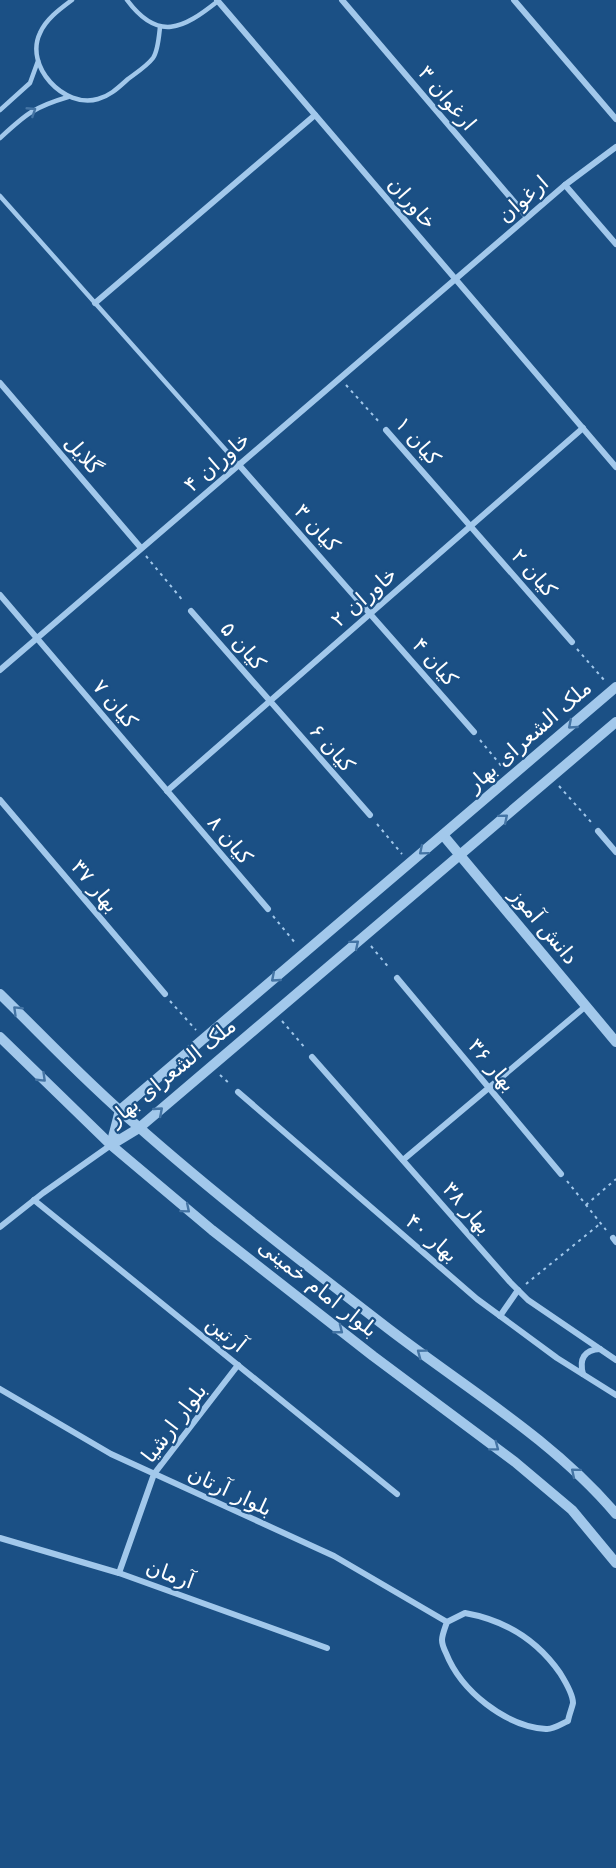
<svg xmlns="http://www.w3.org/2000/svg" width="616" height="1868" viewBox="0 0 616 1868" font-family="'DejaVu Sans',Vazirmatn,sans-serif">
<style>
.lines{fill:none;stroke-linecap:round;stroke-linejoin:round}
.path{stroke:#a2c8eb;stroke-width:2;stroke-dasharray:3 4.5;stroke-linecap:butt}
.service{stroke:#a2c8eb;stroke-width:4.5}
.minor{stroke:#a2c8eb;stroke-width:6}
.tertiary{stroke:#a2c8eb;stroke-width:10}
.oneway{stroke:#4474a4}
.labels{text-anchor:middle;dominant-baseline:central;stroke-width:4.5;stroke-linejoin:round;paint-order:stroke}
.street-label{font-size:21px;fill:#fff;stroke:#1b5085}
</style>
<rect width="100%" height="100%" fill="#1b5085"/>
<g class="lines">
<!-- path -->
<g class="path">
<path d="M346 385 380 423"/>
<path d="M146 556 184 602"/>
<path d="M577 649 605 681"/>
<path d="M480 740 503 768"/>
<path d="M559 786 591 822"/>
<path d="M377 824 402 854"/>
<path d="M273 916 296 944"/>
<path d="M371 946 390 969"/>
<path d="M170 1001 196 1030"/>
<path d="M282 1021 306 1049"/>
<path d="M220 1075 231 1085"/>
<path d="M567 1181 606 1230"/>
<path d="M586 1205 616 1179"/>
<path d="M526 1284 601 1223"/>
</g>
<!-- service -->
<g class="service">
<path d="M72 0C60 9 46 19 40 33 24 66 64 109 98 99 110 96 119 87 128 79 136 73 147 66 153 58 158 51 159 36 160 27"/>
<path d="M127 0C158 42 183 29 218 1"/>
<path d="M0 110 30 83 38 61"/>
<path d="M0 138C26 114 34 107 68 97"/>
<path d="M0 196 239 465"/>
</g>
<!-- minor -->
<g class="minor">
<path d="M217 0 616 467"/>
<path d="M342 0 527 217"/>
<path d="M514 0 616 119"/>
<path d="M565 185 616 244"/>
<path d="M95 303 315 115"/>
<path d="M0 383 141 548"/>
<path d="M386 430 572 642"/>
<path d="M239 465 474 732"/>
<path d="M0 595 268 909"/>
<path d="M191 611 370 815"/>
<path d="M0 670 565 185 616 147"/>
<path d="M167 791 583 428"/>
<path d="M0 800 165 994"/>
<path d="M598 831 616 852"/>
<path d="M397 978 561 1174"/>
<path d="M312 1057 510 1282 528 1300 616 1360"/>
<path d="M238 1092 477 1299 557 1358 616 1395"/>
<path d="M403 1160 586 1006"/>
<path d="M34 1200 397 1494"/>
<path d="M0 1227 43 1193 111 1145"/>
<path d="M613 1238 616 1242"/>
<path d="M500 1316 518 1290"/>
<path d="M583 1374C579 1359 584 1350 600 1349"/>
<path d="M0 1389 111 1454 334 1556 447 1622"/>
<path d="M0 1538 119 1573 327 1648"/>
<path d="M119 1573 154 1474 238 1365"/>
<path d="M465 1613C504 1620 537 1640 560 1673 565 1681 573 1694 573 1703 572 1708 569 1715 568 1721 561 1724 553 1730 546 1729 505 1726 461 1691 446 1653 444 1649 442 1644 442 1640 442 1635 445 1628 447 1622Z"/>
</g>
<!-- tertiary -->
<g class="tertiary">
<path d="M443 835 616 1042"/>
<path d="M0 994C44 1037 87 1083 134 1123 213 1193 297 1258 381 1323 459 1384 552 1438 616 1514"/>
<path d="M0 1037 111 1145 212 1230 373 1356 515 1462 572 1510 616 1563"/>
<path d="M111 1145 120 1110 616 687"/>
<path d="M111 1145 139 1128 616 722"/>
</g>
</g>
<!-- one-way arrows -->
<defs><path id="oneway-chevron" d="M-2-3.5L2.5 0L-2 3.5" fill="none" stroke-width="1.6" stroke-linecap="round" stroke-linejoin="round" transform="scale(1.5)"/></defs>
<g class="oneway">
<use href="#oneway-chevron" transform="translate(32 111) rotate(-33)"/>
<use href="#oneway-chevron" transform="translate(572 725) rotate(139)"/>
<use href="#oneway-chevron" transform="translate(504 818) rotate(-40)"/>
<use href="#oneway-chevron" transform="translate(423 851) rotate(140)"/>
<use href="#oneway-chevron" transform="translate(355 944) rotate(-40)"/>
<use href="#oneway-chevron" transform="translate(275 978) rotate(139)"/>
<use href="#oneway-chevron" transform="translate(17 1010) rotate(-136)"/>
<use href="#oneway-chevron" transform="translate(42 1078) rotate(44)"/>
<use href="#oneway-chevron" transform="translate(159 1111) rotate(-41)"/>
<use href="#oneway-chevron" transform="translate(186 1209) rotate(40)"/>
<use href="#oneway-chevron" transform="translate(339 1330) rotate(38)"/>
<use href="#oneway-chevron" transform="translate(421 1353) rotate(-143)"/>
<use href="#oneway-chevron" transform="translate(495 1447) rotate(37)"/>
<use href="#oneway-chevron" transform="translate(575 1472) rotate(-140)"/>
</g>
<g class="labels">
<!-- street labels -->
<g class="street-label">
<text transform="translate(447 98) rotate(50)">ارغوان ۳</text>
<text transform="translate(523 199) rotate(-41)">ارغوان</text>
<text transform="translate(412 203) rotate(49)">خاوران</text>
<text transform="translate(418 441) rotate(49)">کیان ۱</text>
<text transform="translate(83 455) rotate(49)">گلایل</text>
<text transform="translate(217 462) rotate(-41)">خاوران ۴</text>
<text transform="translate(317 528) rotate(48)">کیان ۳</text>
<text transform="translate(534 573) rotate(49)">کیان ۲</text>
<text transform="translate(364 597) rotate(-41)">خاوران ۲</text>
<text transform="translate(243 646) rotate(49)">کیان ۵</text>
<text transform="translate(435 662) rotate(49)">کیان ۴</text>
<text transform="translate(115 704) rotate(50)">کیان ۷</text>
<text transform="translate(529 736) rotate(-41)">ملک الشعرای بهار</text>
<text transform="translate(332 748) rotate(49)">کیان ۶</text>
<text transform="translate(230 840) rotate(50)">کیان ۸</text>
<text transform="translate(95 886) rotate(50)">بهار ۳۷</text>
<text transform="translate(544 926) rotate(50)">دانش آموز</text>
<text transform="translate(492 1065) rotate(50)">بهار ۳۶</text>
<text transform="translate(172 1072) rotate(-39)">ملک الشعرای بهار</text>
<text transform="translate(467 1208) rotate(49)">بهار ۳۸</text>
<text transform="translate(432 1238) rotate(41)">بهار ۴۰</text>
<text transform="translate(318 1288) rotate(38)">بلوار امام خمینی</text>
<text transform="translate(226 1334) rotate(39)">آرتین</text>
<text transform="translate(174 1423) rotate(-53)">بلوار ارشیا</text>
<text transform="translate(230 1491) rotate(25)">بلوار آرتان</text>
<text transform="translate(170 1574) rotate(20)">آرمان</text>
</g>
</g>
</svg>
